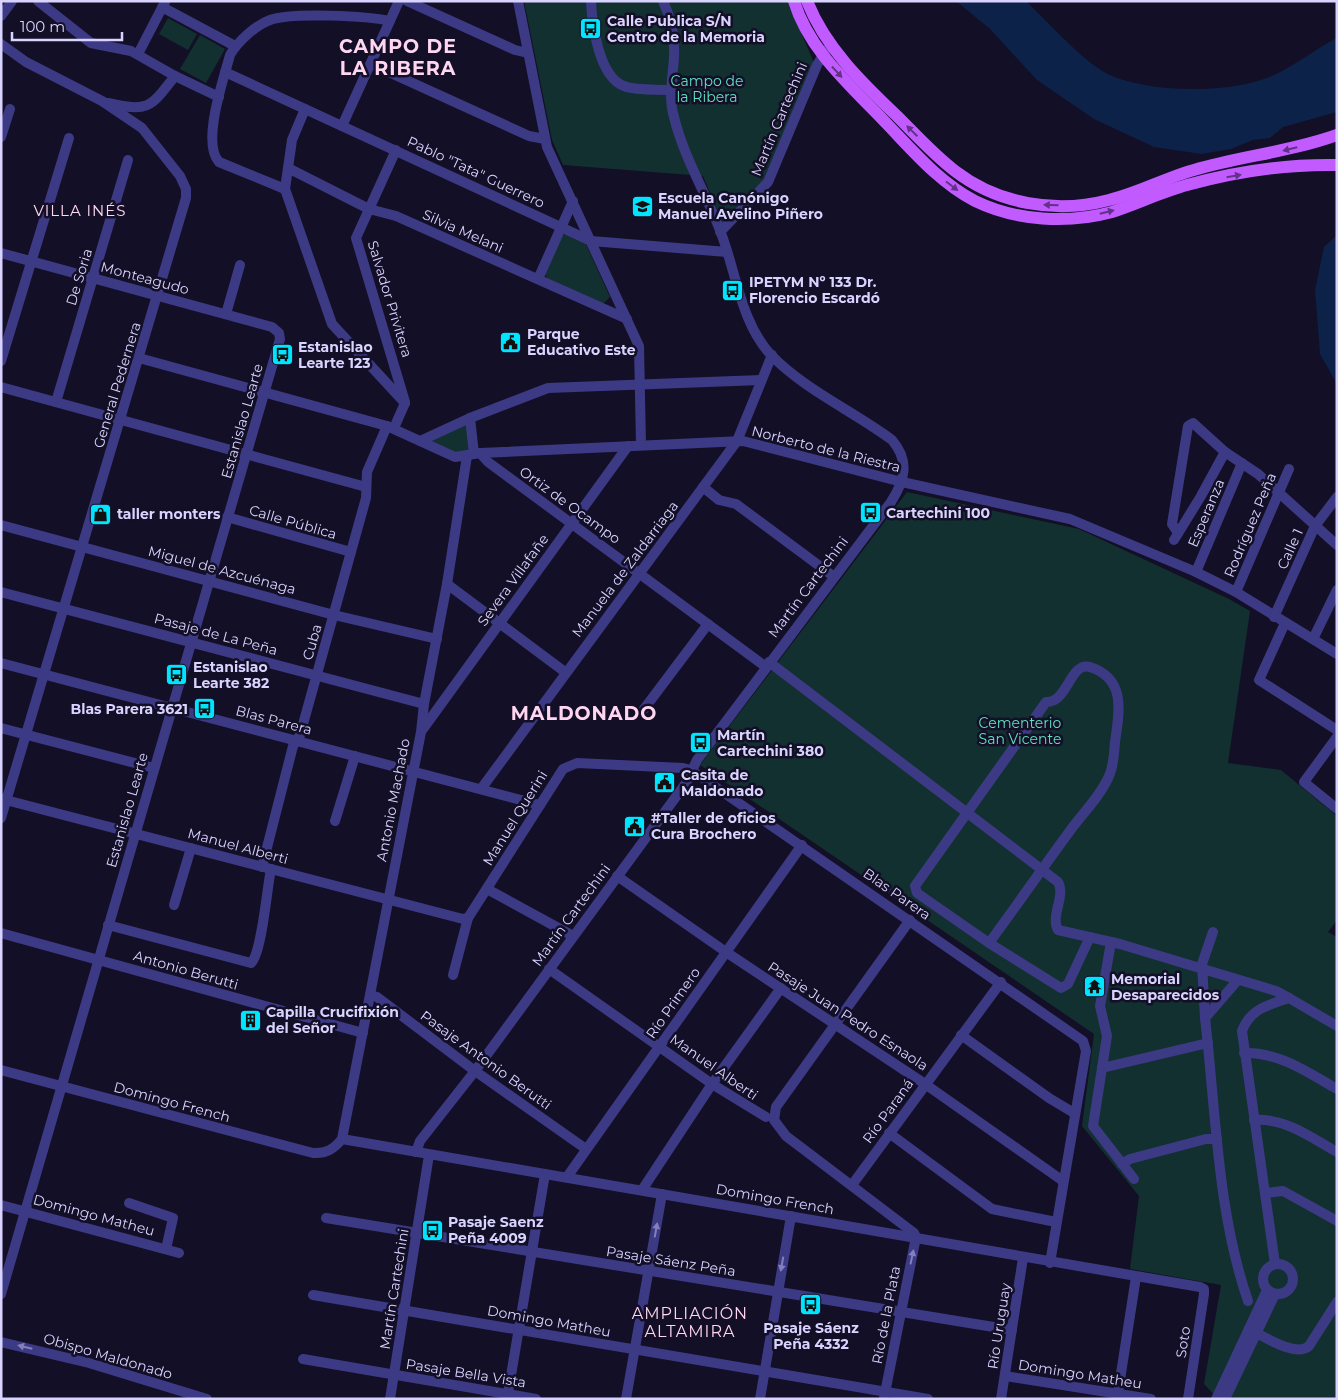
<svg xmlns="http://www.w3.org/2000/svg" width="1338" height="1400" viewBox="0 0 1338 1400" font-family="Montserrat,sans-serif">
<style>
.green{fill:#12302f}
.water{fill:#0c2248}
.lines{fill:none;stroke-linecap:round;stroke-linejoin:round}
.minor{stroke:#3d3a85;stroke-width:10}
.major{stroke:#c25bff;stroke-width:12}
.oneway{fill:#623188}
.oneway2{fill:#837fbc}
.labels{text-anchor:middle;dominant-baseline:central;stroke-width:5;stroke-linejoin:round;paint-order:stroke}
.poi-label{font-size:14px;font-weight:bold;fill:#d9d4ff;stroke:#130f26;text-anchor:start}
.park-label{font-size:14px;fill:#5fe0c0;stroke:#130f26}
.street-label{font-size:14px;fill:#d9d4ff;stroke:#130f26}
.neighbourhood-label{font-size:15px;letter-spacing:1px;fill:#ffd6f0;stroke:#130f26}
.quarter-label{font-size:16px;letter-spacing:1px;fill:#ffd6f0;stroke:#130f26}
.district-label{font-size:19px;font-weight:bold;letter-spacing:1px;fill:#ffd6f0;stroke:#130f26}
</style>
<rect width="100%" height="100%" fill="#130f26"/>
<!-- green -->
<g class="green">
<path d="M524 1H788L814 63 762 183 724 226 703 176 563 165 552 140Z"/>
<path d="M168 18 197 34 188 50 159 34Z"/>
<path d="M200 35 225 49 206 83 180 69Z"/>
<path d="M567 233 584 240 610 297 603 304 547 278 545 274 562 236Z"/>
<path d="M468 421 469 452 455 454 425 440Z"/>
<path d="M907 492 1079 529 1229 599 1250 611 1228 763 1281 770 1337 816V920L1328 932 1337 937V1399H1218L1204 1384 1221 1285 1130 1269 1139 1196 1082 1126 1094 1034 700 765Z"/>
</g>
<!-- water -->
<g class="water">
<path d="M956 1H1026C1047 21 1087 66 1112 76 1153 93 1234 94 1274 75 1296 65 1315 49 1337 38V112L1283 127 1270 138 1253 140 1231 149 1201 154 1154 147 1094 119 1037 80 990 29Z"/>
<path d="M1337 235V384L1320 354 1315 290 1324 247Z"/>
</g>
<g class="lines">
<!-- minor -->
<g class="minor">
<path d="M38 1 91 43 131 51 175 76 219 97"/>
<path d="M407 1 515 50 528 53"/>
<path d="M518 1 547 147 639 346 641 445"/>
<path d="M591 1C592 25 599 77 624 86 637 91 656 89 671 90"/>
<path d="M162 7 235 46"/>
<path d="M1 16 12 1"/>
<path d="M1 44 26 62 102 101 142 128 180 176 186 189V198L1 818"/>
<path d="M138 54 165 2"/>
<path d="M371 64 529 136 545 139"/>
<path d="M225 72 591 241 727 252"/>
<path d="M108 103C149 112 150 108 175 76"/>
<path d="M305 109 292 140 285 189 332 324 405 403"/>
<path d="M342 126 399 1"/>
<path d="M1 137 10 109"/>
<path d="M396 150 356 238 405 402"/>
<path d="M288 168 369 209 396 216 627 319"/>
<path d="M285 189 219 162C201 143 224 78 230 55 237 42 256 25 270 20 291 12 368 16 390 21"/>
<path d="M720 232 768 182 817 65 826 50"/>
<path d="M1 253 272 327 279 333 280 339 1 1294"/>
<path d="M538 279 573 201"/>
<path d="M226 314 240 265"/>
<path d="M139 358 387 426 455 457 480 453 743 441 902 482 1070 519 1196 572 1236 592 1337 654"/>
<path d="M1 361 69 138"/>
<path d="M1 387 366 487"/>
<path d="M56 402 128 160"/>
<path d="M470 418 474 454"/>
<path d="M394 428 405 403"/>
<path d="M420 441 470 418 548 388 761 380"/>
<path d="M480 453 488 462 766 667"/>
<path d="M703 487 719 500 736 504 833 576"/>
<path d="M227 517 351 552"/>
<path d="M1 525 334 615 437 639"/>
<path d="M1178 533 1172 524 1188 426 1193 423 1225 452 1258 474 1337 545"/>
<path d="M1174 540 1201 496 1225 452"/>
<path d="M1196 572 1242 463"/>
<path d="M447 584 565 672"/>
<path d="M1 592 424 704"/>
<path d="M1236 592 1289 469"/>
<path d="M1274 617 1315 526 1337 497"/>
<path d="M1285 623 1259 680 1337 730"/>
<path d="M1313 639 1337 590"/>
<path d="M769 662 1058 882C1066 896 1050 916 1058 930L1120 944 1276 991 1289 998"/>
<path d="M1 663 540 805"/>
<path d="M641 713 708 624"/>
<path d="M1 728 154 768"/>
<path d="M423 729 628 446"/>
<path d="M1337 737 1304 782 1337 809"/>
<path d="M481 789 737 441 772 355"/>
<path d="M2 799 463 919 468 918"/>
<path d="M335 821 355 756"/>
<path d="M262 867 293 746 300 735 366 498 367 472 387 426"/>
<path d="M617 876 726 952 925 1084 1063 1181"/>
<path d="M487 889 573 936"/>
<path d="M174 905 191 848"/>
<path d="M108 925 251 963C262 953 267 887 271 869"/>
<path d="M1 933 363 1033"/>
<path d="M1111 942 1100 1006 1107 1036 1093 1126 1134 1179"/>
<path d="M989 943C1017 905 1044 866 1072 828 1084 812 1101 795 1109 776 1114 765 1114 753 1115 742 1119 713 1127 679 1090 667 1070 661 1068 703 1046 702L915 886 917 893 989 943 1061 988 1068 984 1090 937"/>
<path d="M549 969 712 1084 766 1117"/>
<path d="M453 975 468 918 563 769 577 763 683 768 691 770 1083 1041 1086 1051 1050 1263"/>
<path d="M1237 981 1205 1018C1216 1112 1217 1211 1248 1301"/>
<path d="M370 995 377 997 475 1071 586 1149"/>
<path d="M1205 1018 1202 964 1213 932"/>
<path d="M961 1035 1049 1098 1074 1113"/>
<path d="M1244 1053C1279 1052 1307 1072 1337 1089"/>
<path d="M1102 1068 1208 1043"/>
<path d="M1 1070 313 1153C326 1154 334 1149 342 1139L421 732 424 704 447 584 467 456"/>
<path d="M1254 1120C1286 1118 1310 1137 1337 1152"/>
<path d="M889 1133 992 1209 1056 1222"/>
<path d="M342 1139 1200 1287 1204 1289V1294L1188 1399"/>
<path d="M416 1152 420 1141 475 1071 686 783 697 760 891 502C905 480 910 461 892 440 853 411 805 390 771 355 741 323 736 272 721 233 706 193 684 158 674 117 668 97 673 77 674 57 675 38 671 18 663 1"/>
<path d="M1122 1164 1130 1159 1206 1139H1217"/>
<path d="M567 1177 802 845"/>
<path d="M852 1185 1001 982"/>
<path d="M642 1190 712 1084 781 988"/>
<path d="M1265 1193 1283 1191 1337 1221"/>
<path d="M129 1203 173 1218 166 1249"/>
<path d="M1 1205 179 1253"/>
<path d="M326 1218 1012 1330"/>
<circle cx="1278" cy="1279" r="15"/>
<path d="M1275 1264 1242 1031C1250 1009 1268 1005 1289 998L1337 1026"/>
<path d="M313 1295 928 1399"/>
<path d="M1249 1329C1263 1336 1296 1358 1309 1346L1337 1302"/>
<path d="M1 1342 89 1363 207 1399"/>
<path d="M303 1359 536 1399"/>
<path d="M1005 1376 1151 1399"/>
<path d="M884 1398 916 1237 914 1233 786 1136 774 1120 776 1107 910 920"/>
<path d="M390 1399 429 1155"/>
<path d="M507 1399 545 1174"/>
<path d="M626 1399 662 1194"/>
<path d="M760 1399 791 1216"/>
<path d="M1001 1399 1023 1258"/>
<path d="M1117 1399 1136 1277"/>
<path d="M1216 1399 1267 1290"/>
<path d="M1225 1399 1275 1294"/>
</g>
<!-- major -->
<g class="major">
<path d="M794 1C809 51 852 87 887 124 913 151 940 183 975 201 1016 221 1068 224 1112 212 1137 204 1161 192 1187 185 1234 172 1287 164 1337 165"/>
<path d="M807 1C825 47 862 83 897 116 916 135 934 155 955 171 998 204 1056 214 1109 200 1138 193 1165 178 1194 170 1241 156 1290 152 1337 135"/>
</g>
</g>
<!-- one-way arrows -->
<defs><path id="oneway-solid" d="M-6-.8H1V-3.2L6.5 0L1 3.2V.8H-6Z" transform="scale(1.25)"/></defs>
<g class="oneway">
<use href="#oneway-solid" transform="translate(837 72) rotate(47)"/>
<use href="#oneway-solid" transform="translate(912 131) rotate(-136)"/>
<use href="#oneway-solid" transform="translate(1290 149) rotate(166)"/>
<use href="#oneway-solid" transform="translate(1234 176) rotate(-10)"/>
<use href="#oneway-solid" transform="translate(952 186) rotate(37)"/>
<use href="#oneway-solid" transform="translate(1051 205) rotate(-178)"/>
<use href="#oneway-solid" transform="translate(1107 212) rotate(-14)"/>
</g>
<g class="oneway2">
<use href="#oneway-solid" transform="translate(656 1230) rotate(-80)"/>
<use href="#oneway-solid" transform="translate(912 1257) rotate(-78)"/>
<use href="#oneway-solid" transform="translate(782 1264) rotate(100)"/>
<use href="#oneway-solid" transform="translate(25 1347) rotate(-166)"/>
</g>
<!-- icons -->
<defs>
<symbol id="bus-square" viewBox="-11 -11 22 22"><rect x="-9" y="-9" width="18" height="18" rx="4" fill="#00e5ff" stroke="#130f26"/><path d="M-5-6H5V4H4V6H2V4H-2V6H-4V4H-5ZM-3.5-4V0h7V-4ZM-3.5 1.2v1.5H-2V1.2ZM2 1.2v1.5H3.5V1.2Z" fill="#111"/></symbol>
<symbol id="school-square" viewBox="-11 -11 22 22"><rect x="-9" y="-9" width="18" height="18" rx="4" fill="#00e5ff" stroke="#130f26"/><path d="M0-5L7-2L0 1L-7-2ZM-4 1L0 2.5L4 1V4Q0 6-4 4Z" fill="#111"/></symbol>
<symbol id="civic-square" viewBox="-11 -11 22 22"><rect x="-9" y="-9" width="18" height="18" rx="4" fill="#00e5ff" stroke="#130f26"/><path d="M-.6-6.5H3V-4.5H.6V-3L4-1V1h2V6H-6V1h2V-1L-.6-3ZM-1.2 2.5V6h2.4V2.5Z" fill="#111"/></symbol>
<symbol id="shop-square" viewBox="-11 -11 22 22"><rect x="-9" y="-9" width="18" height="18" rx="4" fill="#00e5ff" stroke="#130f26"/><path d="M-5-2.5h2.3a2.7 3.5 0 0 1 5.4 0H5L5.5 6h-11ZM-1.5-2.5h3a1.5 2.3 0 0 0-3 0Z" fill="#111"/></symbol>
<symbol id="temple-square" viewBox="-11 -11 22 22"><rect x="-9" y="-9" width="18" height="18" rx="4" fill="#00e5ff" stroke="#130f26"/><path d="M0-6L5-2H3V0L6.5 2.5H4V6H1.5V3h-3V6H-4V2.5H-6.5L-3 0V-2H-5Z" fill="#111"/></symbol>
<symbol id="building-square" viewBox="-11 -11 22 22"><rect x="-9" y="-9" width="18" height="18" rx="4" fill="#00e5ff" stroke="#130f26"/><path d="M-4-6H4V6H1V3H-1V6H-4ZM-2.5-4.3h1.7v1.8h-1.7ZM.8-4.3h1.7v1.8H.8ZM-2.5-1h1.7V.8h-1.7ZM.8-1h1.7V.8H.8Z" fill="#111"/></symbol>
</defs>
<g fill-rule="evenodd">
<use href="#bus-square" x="578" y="16" width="25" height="25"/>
<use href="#school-square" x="630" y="194" width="25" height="25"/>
<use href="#bus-square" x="720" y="278" width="25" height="25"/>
<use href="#civic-square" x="498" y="330" width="25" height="25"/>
<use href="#bus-square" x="270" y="342" width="25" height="25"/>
<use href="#bus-square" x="858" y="500" width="25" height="25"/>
<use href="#shop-square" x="88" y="502" width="25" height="25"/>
<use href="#bus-square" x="164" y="662" width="25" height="25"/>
<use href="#bus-square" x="192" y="696" width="25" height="25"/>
<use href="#bus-square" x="688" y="730" width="25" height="25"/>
<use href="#civic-square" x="652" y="770" width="25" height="25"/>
<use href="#civic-square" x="622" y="814" width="25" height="25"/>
<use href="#temple-square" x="1082" y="974" width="25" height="25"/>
<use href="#building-square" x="238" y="1008" width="25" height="25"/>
<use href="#bus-square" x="420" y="1218" width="25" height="25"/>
<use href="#bus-square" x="798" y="1292" width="25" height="25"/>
</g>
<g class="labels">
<!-- poi labels -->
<g class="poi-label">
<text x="607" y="21">Calle Publica S/N<tspan x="607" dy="16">Centro de la Memoria</tspan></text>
<text x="658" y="198">Escuela Canónigo<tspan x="658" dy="16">Manuel Avelino Piñero</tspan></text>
<text x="749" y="282">IPETYM Nº 133 Dr.<tspan x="749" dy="16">Florencio Escardó</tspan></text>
<text x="527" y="334">Parque<tspan x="527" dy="16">Educativo Este</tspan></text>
<text x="298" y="347">Estanislao<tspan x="298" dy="16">Learte 123</tspan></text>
<text x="886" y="513">Cartechini 100</text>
<text x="117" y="514">taller monters</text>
<text x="193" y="667">Estanislao<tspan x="193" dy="16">Learte 382</tspan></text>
<text x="188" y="709" text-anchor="end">Blas Parera 3621</text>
<text x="717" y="735">Martín<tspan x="717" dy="16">Cartechini 380</tspan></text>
<text x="681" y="775">Casita de<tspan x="681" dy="16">Maldonado</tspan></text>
<text x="651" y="818">#Taller de oficios<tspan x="651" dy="16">Cura Brochero</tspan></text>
<text x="1111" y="979">Memorial<tspan x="1111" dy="16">Desaparecidos</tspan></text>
<text x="266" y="1012">Capilla Crucifixión<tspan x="266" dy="16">del Señor</tspan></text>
<text x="448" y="1222">Pasaje Saenz<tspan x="448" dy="16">Peña 4009</tspan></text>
<text x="811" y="1328" text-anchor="middle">Pasaje Sáenz<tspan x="811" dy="16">Peña 4332</tspan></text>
</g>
<!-- park labels -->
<g class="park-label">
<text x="707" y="81">Campo de<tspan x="707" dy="16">la Ribera</tspan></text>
<text x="1020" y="723">Cementerio<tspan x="1020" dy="16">San Vicente</tspan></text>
</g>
<!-- street labels -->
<g class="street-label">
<text transform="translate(779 119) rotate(-67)">Martín Cartechini</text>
<text transform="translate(476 172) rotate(25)">Pablo "Tata" Guerrero</text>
<text transform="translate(463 231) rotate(24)">Silvia Melani</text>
<text transform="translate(79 277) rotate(-73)">De Soria</text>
<text transform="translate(145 278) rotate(15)">Monteagudo</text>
<text transform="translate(390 299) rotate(73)">Salvador Privitera</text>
<text transform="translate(117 385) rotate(-73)">General Pedernera</text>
<text transform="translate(242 421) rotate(-74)">Estanislao Learte</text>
<text transform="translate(826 449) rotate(14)">Norberto de la Riestra</text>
<text transform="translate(570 505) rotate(36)">Ortiz de Ocampo</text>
<text transform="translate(1206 513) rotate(-67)">Esperanza</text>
<text transform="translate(293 522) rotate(16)">Calle Pública</text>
<text transform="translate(1250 525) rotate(-67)">Rodríguez Peña</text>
<text transform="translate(1290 549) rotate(-66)">Calle 1</text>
<text transform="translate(625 569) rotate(-53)">Manuela de Zaldarriaga</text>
<text transform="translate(222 570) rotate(15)">Miguel de Azcuénaga</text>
<text transform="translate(513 580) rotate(-54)">Severa Villafañe</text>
<text transform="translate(808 587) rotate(-53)">Martín Cartechini</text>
<text transform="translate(216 634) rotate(15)">Pasaje de La Peña</text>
<text transform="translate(312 642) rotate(-74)">Cuba</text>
<text transform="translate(274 720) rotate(15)">Blas Parera</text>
<text transform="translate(393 800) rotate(-79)">Antonio Machado</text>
<text transform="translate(127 810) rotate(-74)">Estanislao Learte</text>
<text transform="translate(515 818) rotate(-58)">Manuel Querini</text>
<text transform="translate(238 846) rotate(15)">Manuel Alberti</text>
<text transform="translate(897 894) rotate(35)">Blas Parera</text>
<text transform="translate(571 915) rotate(-54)">Martín Cartechini</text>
<text transform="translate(186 970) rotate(16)">Antonio Berutti</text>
<text transform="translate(673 1003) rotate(-55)">Río Primero</text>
<text transform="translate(848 1016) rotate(33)">Pasaje Juan Pedro Esnaola</text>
<text transform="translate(486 1060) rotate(36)">Pasaje Antonio Berutti</text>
<text transform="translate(714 1067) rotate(35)">Manuel Alberti</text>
<text transform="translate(172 1102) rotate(15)">Domingo French</text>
<text transform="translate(888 1111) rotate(-54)">Río Paraná</text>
<text transform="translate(775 1199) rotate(10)">Domingo French</text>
<text transform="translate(94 1215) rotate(15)">Domingo Matheu</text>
<text transform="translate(671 1261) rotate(9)">Pasaje Sáenz Peña</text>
<text transform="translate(394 1289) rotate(-81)">Martín Cartechini</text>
<text transform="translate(886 1315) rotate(-79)">Río de la Plata</text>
<text transform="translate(549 1321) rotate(10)">Domingo Matheu</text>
<text transform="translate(999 1326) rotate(-81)">Río Uruguay</text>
<text transform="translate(1183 1342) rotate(-81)">Soto</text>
<text transform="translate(108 1356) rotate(16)">Obispo Maldonado</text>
<text transform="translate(466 1373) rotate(9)">Pasaje Bella Vista</text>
<text transform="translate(1080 1374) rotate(9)">Domingo Matheu</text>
</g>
<!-- neighbourhood labels -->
<g class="neighbourhood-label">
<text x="80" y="210">VILLA INÉS</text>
</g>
<!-- quarter labels -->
<g class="quarter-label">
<text x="690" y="1313">AMPLIACIÓN<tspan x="690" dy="18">ALTAMIRA</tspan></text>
</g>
<!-- district labels -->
<g class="district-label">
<text x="398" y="46">CAMPO DE<tspan x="398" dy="22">LA RIBERA</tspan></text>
<text x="584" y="713">MALDONADO</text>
</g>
</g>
<!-- border -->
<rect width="1338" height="1400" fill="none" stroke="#d9d4ff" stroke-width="5"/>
<!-- scale -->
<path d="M12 32v8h110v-8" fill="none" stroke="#d9d4ff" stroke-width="2.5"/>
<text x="20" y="32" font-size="15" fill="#d9d4ff" stroke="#130f26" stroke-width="4" paint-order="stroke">100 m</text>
</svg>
